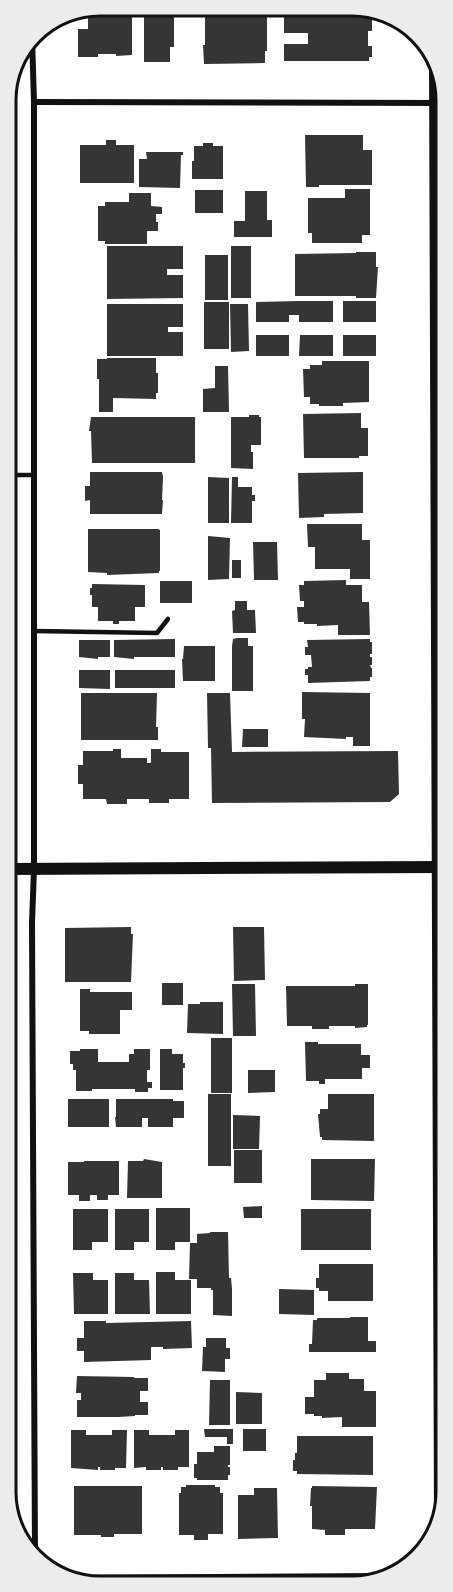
<svg xmlns="http://www.w3.org/2000/svg" width="453" height="1592" viewBox="0 0 453 1592" font-family="'Work Sans',sans-serif">
<style>
.building{fill:#353535}
.lines{fill:none;stroke-linecap:round;stroke-linejoin:round}
.service{stroke:#111;stroke-width:4.5}
.minor{stroke:#111;stroke-width:6}
.secondary{stroke:#111;stroke-width:12}
.rim{fill:none;stroke:#111;stroke-width:3}
</style>
<rect width="100%" height="100%" fill="#fff"/>
<!-- building -->
<g class="building">
<path d="M171 6 195 7V10H171Z"/>
<path d="M205 7H267V51H265V63L204 64 203 45H205Z"/>
<path d="M349 15H368V19H372V31H368V46H372V57H369V61H284V44H308V33H284V16L349 17Z"/>
<path d="M88 16H132V55L116 56V54H98V57H78V29H88Z"/>
<path d="M144 16H174V47H170V62H144Z"/>
<path d="M305 135H363V150H372V185H319V187H306Z"/>
<path d="M106 140H116V145H134V183H80V145H106Z"/>
<path d="M203 143H213V146H223V179H192V161H194V146H203Z"/>
<path d="M146 152H183V155H181L180 188 139 187V159H147Z"/>
<path d="M345 189H370V235H362V243H312V233H308V198H345Z"/>
<rect x="195" y="190" width="28" height="23"/>
<path d="M245 191H267V220H272V237H234V221H245Z"/>
<path d="M129 193H151V206L162 207V214H156V222H158V231H147V244H105V241H98V206H105V202H129Z"/>
<path d="M107 246H183V269H167V275H183V298L107 299Z"/>
<rect x="231" y="246" width="20" height="52"/>
<path d="M356 252H376V267H378L376 298H356V296H295V254L356 253Z"/>
<rect x="205" y="255" width="23" height="45"/>
<path d="M299 301H333V322H299V315H289V322H256V302Z"/>
<rect x="343" y="301" width="33" height="21"/>
<rect x="204" y="302" width="25" height="47"/>
<path d="M107 304H183V327H168V332H183V356H107Z"/>
<path d="M230 304H248L249 351 231 352Z"/>
<rect x="256" y="335" width="33" height="21"/>
<path d="M300 335H333V356H299Z"/>
<rect x="343" y="335" width="33" height="21"/>
<path d="M107 358H156V373H158V393H156V399L113 398V412H99V379H97V359H107Z"/>
<path d="M322 361H369V402L343 403V406H319V404H310V397H304L303 369H310V365H322Z"/>
<path d="M215 366H228L229 412H203V389L215 388Z"/>
<path d="M361 413V428H368V456H359V458H304L303 414Z"/>
<path d="M249 415H259V417H261V445H251V452H253V469L231 468V417H249Z"/>
<path d="M91 417H195V463H92L91 431H89Z"/>
<path d="M90 472H162L163 477 162 500H163L162 514H90V500L85 501V486H90Z"/>
<path d="M363 472V513L324 514V517L299 518 298 473Z"/>
<path d="M208 477 229 478V523H208Z"/>
<path d="M232 477H238V487H252V495H255V501H252V523H231Z"/>
<path d="M307 524H362V540H370V579H350V569H315V547H308Z"/>
<path d="M88 529H158L160 530V571H159V573L107 575V573L88 572Z"/>
<path d="M208 536 230 538 229 579 208 580Z"/>
<path d="M253 542H277L278 580H254Z"/>
<rect x="232" y="560" width="9" height="18"/>
<path d="M346 580V585H362V602H369L370 635H338V625L317 626V624H304V622H298L297 607H304V601H300L299 585H304V581Z"/>
<rect x="160" y="581" width="32" height="22"/>
<path d="M92 584 145 585V607H135V621H119V624H113V621H98V607H92V595H90V588H92Z"/>
<path d="M235 601H247V610H255L256 633H233L232 611 235 610Z"/>
<path d="M237 638H248V646H253V691H232V646L233 639Z"/>
<path d="M175 639V657H134V659L114 657V640Z"/>
<path d="M370 639V642H372V654H370V657H372V665H370L371 668H372V677H370V681L308 683V675H305V669H308V667H312L311 655H305V647H308L307 640Z"/>
<path d="M79 640H110V657H98V659L79 657Z"/>
<path d="M184 646H215V681H183L182 659H183Z"/>
<path d="M79 670H110V689L79 688Z"/>
<rect x="115" y="670" width="60" height="18"/>
<path d="M302 692 370 693V746H353V737H346V739L304 737 305 719H302Z"/>
<path d="M81 693H157L156 727H158V740H81Z"/>
<path d="M207 693H230L232 752 398 751 399 794 390 802 212 803 211 748H208Z"/>
<path d="M243 729H268V747H242Z"/>
<path d="M113 749H121V758H147V763H151V749H161V752H189V799H169V803H149V799H127V804H107L106 799H83V784H78V765H83V751H113Z"/>
<path d="M131 927V934H133L131 982H65V928Z"/>
<path d="M233 927H264L265 980 234 981Z"/>
<rect x="162" y="983" width="21" height="22"/>
<path d="M232 984H255L256 1036H233Z"/>
<path d="M355 984H368V1025H367V1027L355 1028V1026H329V1029H312V1026H287L286 986H355Z"/>
<path d="M80 989H90V992H132V1010H120V1034H89V1031H80Z"/>
<path d="M200 1002H223V1034L187 1033 188 1004H200Z"/>
<rect x="211" y="1038" width="21" height="55"/>
<path d="M305 1042H318V1044H361V1055H370V1068H362V1079H325V1084H319V1081H306Z"/>
<path d="M80 1049H98V1062H129V1054H134V1049H150V1070H147V1082H152V1088H148V1092H135V1089H92V1091H76V1070H73V1064H70V1051H80Z"/>
<path d="M160 1049H172V1054H183V1063H185V1068H183V1090H160Z"/>
<path d="M248 1070H275V1092L248 1093Z"/>
<rect x="208" y="1094" width="23" height="72"/>
<path d="M328 1094H374V1141L322 1140V1137H320L318 1114H320V1109H328Z"/>
<rect x="68" y="1099" width="41" height="28"/>
<path d="M116 1099H173V1101H184V1118H173V1127H148V1118H142V1127H116L115 1117H116Z"/>
<path d="M233 1115 260 1116 259 1149H233Z"/>
<rect x="234" y="1150" width="28" height="33"/>
<path d="M144 1159 162 1162V1198H127L128 1161H143Z"/>
<path d="M311 1159H375L374 1201 311 1200Z"/>
<path d="M84 1161H119V1195H108V1200H97V1195H90V1201H79V1195H68V1162H84Z"/>
<path d="M262 1206V1218H244L243 1207Z"/>
<path d="M156 1208H190V1242H175V1250H156Z"/>
<path d="M73 1209H108V1242H92V1250H73Z"/>
<path d="M115 1209H149V1242H134V1250H115Z"/>
<rect x="301" y="1209" width="70" height="41"/>
<path d="M210 1232H228L229 1278H231L232 1289V1316L213 1315V1290H211V1288H197V1279H189L190 1243H197V1234L210 1233Z"/>
<path d="M319 1264H373V1301H328V1291H319V1288H316V1278H319Z"/>
<path d="M156 1272H175V1280H191V1314H156Z"/>
<path d="M73 1273H93V1280H108V1314H74Z"/>
<path d="M115 1273H134V1280H149L150 1314H115Z"/>
<path d="M279 1289 314 1290V1315L279 1314Z"/>
<path d="M350 1317H368V1341H376V1352H309V1344H312L313 1320H317V1318H350Z"/>
<path d="M84 1321H106V1323L191 1321 192 1348 163 1349V1347H151V1360L84 1362V1351H77V1338H84Z"/>
<path d="M206 1338H226V1348H230V1359H225V1372L202 1371 203 1347H206Z"/>
<path d="M326 1373H349V1379H364V1391H376V1427H342V1417L322 1418V1416H314V1414H305V1397H314V1380H326Z"/>
<path d="M77 1376 134 1377V1378H148V1391H140V1402H148V1415H135V1416L118 1417H77V1400H81V1393H76Z"/>
<path d="M210 1380H230V1425H209Z"/>
<path d="M236 1392 262 1393V1424H236Z"/>
<path d="M204 1429H233V1444H227V1437H205Z"/>
<rect x="243" y="1429" width="23" height="22"/>
<path d="M71 1430H86V1435H112V1430H127L126 1468H115V1470H100V1467H98V1470L71 1468Z"/>
<path d="M134 1430H149V1435H175V1430H189V1467H178V1470H163V1467H161V1470H146V1467L134 1468Z"/>
<path d="M297 1436H373V1475L297 1474V1471H293V1460H295V1453H297Z"/>
<path d="M214 1446H230V1465H228V1467H230V1475H228V1480H197V1478H194V1464H197V1452H214Z"/>
<path d="M186 1485H215V1487H220V1493H223V1534H208V1540H194V1535H179V1493H181V1487H186Z"/>
<path d="M74 1486H142V1534H114V1537H101V1535H74Z"/>
<path d="M312 1486 377 1487 375 1529H345V1535H325V1530L312 1529V1506H310L311 1488H312Z"/>
<path d="M254 1488H277L278 1538 238 1539V1495H254Z"/>
</g>
<g class="lines">
<!-- service -->
<g class="service">
<path d="M7 475H34"/>
<path d="M34 631 157 633 168 619"/>
</g>
<!-- minor -->
<g class="minor">
<path d="M32 37 34 102V869L32 923 35 1559"/>
<path d="M432 58 437 1521"/>
<path d="M34 102 445 103"/>
<path d="M70 1578 385 1576"/>
</g>
<!-- secondary -->
<path class="secondary" d="M7 869 446 867"/>
</g>
<!-- crop -->
<path d="M0 0H453V1592H0ZM100 16H352A84 84 0 0 1 436 100V1492A84 84 0 0 1 352 1576H100A84 84 0 0 1 16 1492V100A84 84 0 0 1 100 16Z" fill="#ececec" fill-rule="evenodd"/>
<path class="rim" d="M100 16H352A84 84 0 0 1 436 100V1492A84 84 0 0 1 352 1576H100A84 84 0 0 1 16 1492V100A84 84 0 0 1 100 16Z"/>
</svg>
